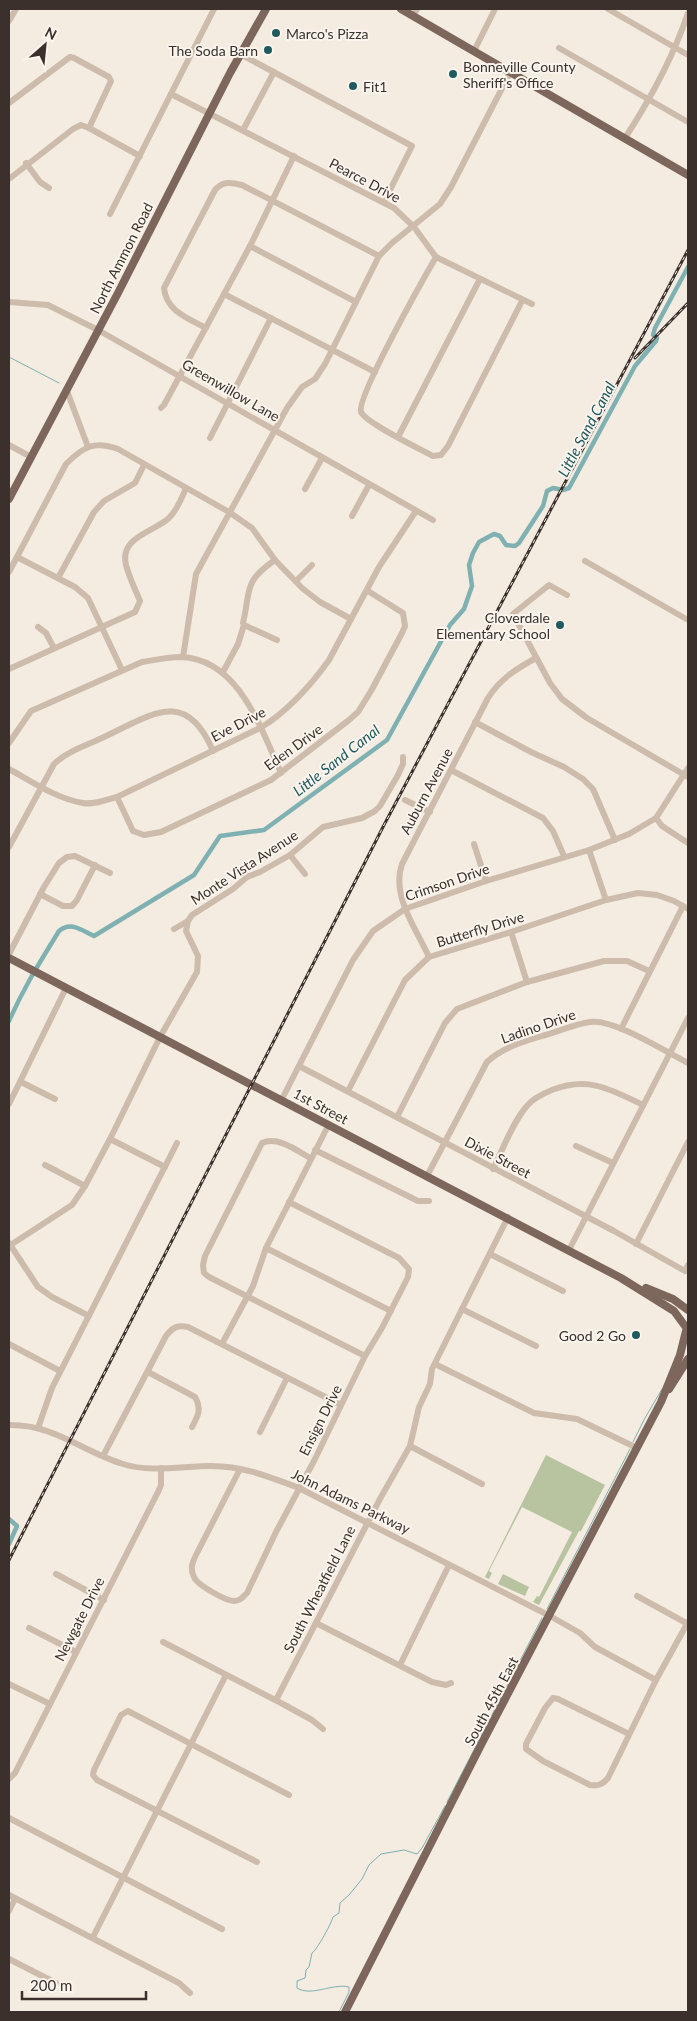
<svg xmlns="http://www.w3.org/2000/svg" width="697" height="2021" viewBox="0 0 697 2021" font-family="Lato,sans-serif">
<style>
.green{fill:#b8c4a0}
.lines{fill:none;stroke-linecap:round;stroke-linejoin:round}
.stream{stroke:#7fb0b2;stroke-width:1}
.canal{stroke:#7fb0b2;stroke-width:4.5}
.minor{stroke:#cdbbac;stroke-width:6}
.major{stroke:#7d675c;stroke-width:8}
.rail-casing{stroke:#3b302b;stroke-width:3}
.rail{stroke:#fbf5ee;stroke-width:1;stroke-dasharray:4;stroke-linecap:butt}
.poi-dot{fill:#1f5a5e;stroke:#fbf5ee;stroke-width:2}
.labels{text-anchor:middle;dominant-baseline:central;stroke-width:4;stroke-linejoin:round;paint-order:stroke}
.poi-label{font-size:14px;fill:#3b302b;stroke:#fbf5ee;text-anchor:start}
.street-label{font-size:14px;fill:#3b302b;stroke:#fbf5ee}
.water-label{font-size:15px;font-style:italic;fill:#1f5a5e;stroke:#fbf5ee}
</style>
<rect width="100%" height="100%" fill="#f4ebe1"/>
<!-- green -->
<g class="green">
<path d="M546 1455 605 1485 581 1531H579L539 1605 533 1602 537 1596 539 1597 572 1532 522 1507 489 1571 492 1573 489 1579 485 1577Z"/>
<path d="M503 1574 529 1587 525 1596 498 1584Z"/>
</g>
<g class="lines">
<!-- stream -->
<g class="stream">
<path d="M9 357 59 383"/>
<path d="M633 1442 645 1418 662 1389"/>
<path d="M547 1609 630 1449"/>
<path d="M447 1802 542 1618"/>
<path d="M339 2012 349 1992V1987C332 1983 312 1997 297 1988V1981L305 1978 306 1970 309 1967 312 1953C317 1950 332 1922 333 1917L339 1913 340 1903 349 1895 362 1879 369 1865 381 1854 404 1850 417 1854 422 1848 445 1806"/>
</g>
<!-- canal -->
<g class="canal">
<path d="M9 1021C24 987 40 962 59 931 71 921 81 930 94 936L194 875 220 836 264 830 387 740 450 625 464 609 472 586 469 565 473 553 479 542 494 534 500 536 506 545 515 546 519 543 543 506 547 491 553 488 563 490 569 488 635 366 656 341 657 338 653 335 655 328 688 267"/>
<path d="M9 1519 17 1526 9 1544"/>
</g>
<!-- minor -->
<g class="minor">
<path d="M608 9 688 55"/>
<path d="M413 16 417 9"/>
<path d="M9 21 16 9"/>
<path d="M559 48 688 122"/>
<path d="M474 51 495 9"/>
<path d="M240 54 412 146 384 202"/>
<path d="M171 94 394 208 414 227 436 257 532 304"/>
<path d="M9 103 70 57 74 58 109 77 111 81 89 128"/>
<path d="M243 130 274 72"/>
<path d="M625 138C651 98 673 58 688 13"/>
<path d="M26 163 40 182 49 188"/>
<path d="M9 179 73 129 81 125 89 128 140 156"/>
<path d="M110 214 214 9"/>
<path d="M250 246 356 302"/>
<path d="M436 257C425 276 356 398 361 412 366 423 420 449 433 456L441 455 448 446 522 301"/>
<path d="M224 294 375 372"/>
<path d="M9 302 48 305 98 330 433 520"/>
<path d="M206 328C188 318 166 311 164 288L215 190C223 181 230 182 242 185L379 256"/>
<path d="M67 391 88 447"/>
<path d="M161 408 164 405 250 246 294 156"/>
<path d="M398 437 480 279"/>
<path d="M210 438 271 318"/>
<path d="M9 445 31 457"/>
<path d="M305 489 322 458"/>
<path d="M352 516 369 485"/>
<path d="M17 557 75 587 88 598 122 670"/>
<path d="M275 560C243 582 251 589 243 623L244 625 277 640"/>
<path d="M585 561 688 620"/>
<path d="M9 572 66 464C83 447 94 440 118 449L229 512 252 528 275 560 302 588 320 602 351 619"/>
<path d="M58 578 94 512 104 501 135 483 144 465"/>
<path d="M296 581 312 565"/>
<path d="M567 595 549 585 513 614 550 683 562 699 587 718 688 777"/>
<path d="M38 627 46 633 54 648"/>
<path d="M183 657 196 574 287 408 302 387 315 379 325 364 379 256 392 243 440 204 451 187 511 71"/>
<path d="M9 669 135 612 140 601C135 589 129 577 126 565 119 537 154 532 169 518 177 510 182 498 186 488"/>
<path d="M223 672 238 644 244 625"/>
<path d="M475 722 531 752 564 767 583 779 593 789 615 840"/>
<path d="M9 743 31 711 142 662C155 660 168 657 181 657 239 659 261 729 281 773"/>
<path d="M9 769C31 781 57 799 83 803 94 805 106 800 117 797L260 728C286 713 312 684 329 660L379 567 416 511"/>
<path d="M451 770 543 818 553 831 564 856"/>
<path d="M117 797 133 831 144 835 161 832 271 780 349 720 358 712 371 691 402 633 405 626 403 613 368 591"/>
<path d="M405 800 430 812"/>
<path d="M656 818 662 826 688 843"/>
<path d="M474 844 486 881"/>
<path d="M9 847 54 764C67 751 88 745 104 737 151 715 186 687 213 751"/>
<path d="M589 850 606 900"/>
<path d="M290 855 305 874"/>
<path d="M243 870 247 877"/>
<path d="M40 894 63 906H72L77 900 95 865"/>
<path d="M174 929 188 921"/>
<path d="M511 932 527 982"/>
<path d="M9 954 44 887 59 863 67 857 75 856 110 873"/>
<path d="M429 957C416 928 391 896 402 864L488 698C500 679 516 669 536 658"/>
<path d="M621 1029 683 906"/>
<path d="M299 1066 614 1231 685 1271 688 1265"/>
<path d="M21 1082 55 1099"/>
<path d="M348 1091 405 980 429 957 511 932 606 900 638 893 657 895 674 901 688 909"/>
<path d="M282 1099 353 960 373 931 405 909 486 881 589 850 629 834 656 818 688 768"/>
<path d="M9 1104 66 988"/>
<path d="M397 1117 445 1023 457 1009 527 982 604 961H627L649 971"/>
<path d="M110 1139 165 1167"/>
<path d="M576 1146 613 1163"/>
<path d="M315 1150 418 1201H429"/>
<path d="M310 1158C296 1150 278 1136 262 1143L205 1256 203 1265 204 1273 209 1277 365 1356"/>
<path d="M45 1165 85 1186"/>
<path d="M493 1169C503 1149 512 1124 526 1107 532 1099 542 1094 552 1090 588 1076 610 1089 643 1105"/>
<path d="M427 1176 487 1062C502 1048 522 1042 542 1036 558 1032 574 1024 590 1022 613 1018 666 1052 688 1063"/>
<path d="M9 1243 38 1287 52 1297 89 1316"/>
<path d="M636 1244 688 1142"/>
<path d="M9 1246 72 1205 85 1186 110 1139 160 1037 197 972 198 956 186 931 188 921 192 915 233 889 247 877 260 872 290 855 323 827 362 818 375 811 380 806 398 775 403 764V757"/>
<path d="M266 1248 391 1311"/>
<path d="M569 1250 688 1018"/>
<path d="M490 1254 563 1291"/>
<path d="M462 1309 536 1346"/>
<path d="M9 1344 60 1371"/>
<path d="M222 1344 253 1286 266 1248 329 1124"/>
<path d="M435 1364 534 1413 577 1419 637 1448"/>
<path d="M148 1372 195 1397C202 1409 198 1416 192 1427"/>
<path d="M9 1425C54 1424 83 1452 123 1464 151 1473 183 1466 211 1466 243 1466 270 1477 299 1488L550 1616 580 1633 595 1647 656 1680"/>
<path d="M38 1428 52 1388 177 1143"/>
<path d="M260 1432 287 1378"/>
<path d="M410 1446 482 1484"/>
<path d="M103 1456 166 1336C173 1327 177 1325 188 1327L341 1405"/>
<path d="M240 1469 196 1555C192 1563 190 1569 194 1577 197 1585 226 1601 234 1601 240 1601 243 1597 247 1593L276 1532 314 1461 365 1356 382 1328 408 1277 409 1269 399 1258 289 1202"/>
<path d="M56 1574 104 1600"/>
<path d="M637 1596 688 1624"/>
<path d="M316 1623 432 1682 446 1685 451 1683"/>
<path d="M29 1628 76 1652"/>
<path d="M163 1642 281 1703 312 1720 323 1729"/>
<path d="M400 1665 449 1565"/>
<path d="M9 1684 50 1704"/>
<path d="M276 1700 381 1497 410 1446 419 1407 430 1384 432 1369 508 1217"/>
<path d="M629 1734 558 1699 553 1698 545 1708 526 1744V1749L543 1761 590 1785C598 1786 602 1785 608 1778L656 1680 688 1622"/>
<path d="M9 1779 15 1773 158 1492 161 1485V1468"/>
<path d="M9 1818 222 1929"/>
<path d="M257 1862 97 1780 93 1775 94 1770 121 1715 128 1711 289 1795"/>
<path d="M9 1895 179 1983 190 1993"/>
<path d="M9 1911 15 1899"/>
<path d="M93 1937 226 1675"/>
<path d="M9 1959 56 1983"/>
</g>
<!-- major -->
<g class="major">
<path d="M401 9 688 175"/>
<path d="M9 499 118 293 230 73 266 9"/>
<path d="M9 958 621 1278 674 1311 685 1326"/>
<path d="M646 1288 673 1299 688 1310"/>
<path d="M669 1389 688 1359"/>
<path d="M345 2012 482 1743 661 1402 680 1355 686 1331"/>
</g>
<defs>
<g id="rail">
<path d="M635 358 688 303"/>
<path d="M9 1560 384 825 688 250"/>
</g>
</defs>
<!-- rail casing -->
<use href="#rail" class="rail-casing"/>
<!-- rail -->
<use href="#rail" class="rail"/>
</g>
<!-- markers -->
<g class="poi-dot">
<circle cx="276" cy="33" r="5"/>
<circle cx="268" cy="50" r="5"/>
<circle cx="453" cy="74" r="5"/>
<circle cx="353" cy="86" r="5"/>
<circle cx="560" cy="625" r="5"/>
<circle cx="636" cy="1335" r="5"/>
</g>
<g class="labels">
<!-- poi labels -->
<g class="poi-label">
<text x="286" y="33">Marco's Pizza</text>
<text x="258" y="50" text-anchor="end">The Soda Barn</text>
<text x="463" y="66">Bonneville County<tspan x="463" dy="16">Sheriff's Office</tspan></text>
<text x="363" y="86">Fit1</text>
<text x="550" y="617" text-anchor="end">Cloverdale<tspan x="550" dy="16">Elementary School</tspan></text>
<text x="626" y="1335" text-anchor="end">Good 2 Go</text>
</g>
<!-- street labels -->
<g class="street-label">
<text transform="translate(365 180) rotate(28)">Pearce Drive</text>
<text transform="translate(121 258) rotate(-63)">North Ammon Road</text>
<text transform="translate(231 390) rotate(30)">Greenwillow Lane</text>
<text transform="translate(238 724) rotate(-27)">Eve Drive</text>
<text transform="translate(293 747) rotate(-36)">Eden Drive</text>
<text transform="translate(426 791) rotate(-62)">Auburn Avenue</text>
<text transform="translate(244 867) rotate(-33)">Monte Vista Avenue</text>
<text transform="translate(447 882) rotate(-19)">Crimson Drive</text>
<text transform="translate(480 929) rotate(-17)">Butterfly Drive</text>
<text transform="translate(538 1026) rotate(-19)">Ladino Drive</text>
<text transform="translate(321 1106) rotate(28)">1st Street</text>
<text transform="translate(498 1157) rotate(28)">Dixie Street</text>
<text transform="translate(320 1420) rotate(-63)">Ensign Drive</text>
<text transform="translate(351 1501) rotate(26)">John Adams Parkway</text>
<text transform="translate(319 1589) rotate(-63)">South Wheatfield Lane</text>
<text transform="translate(79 1619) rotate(-63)">Newgate Drive</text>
<text transform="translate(491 1701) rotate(-62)">South 45th East</text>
</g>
<!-- water labels -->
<g class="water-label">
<text transform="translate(586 429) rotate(-62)">Little Sand Canal</text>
<text transform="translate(336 760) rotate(-38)">Little Sand Canal</text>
</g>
</g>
<!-- border -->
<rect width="697" height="2021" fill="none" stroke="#3b302b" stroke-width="20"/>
<!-- north arrow -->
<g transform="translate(45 45) rotate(27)" stroke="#fbf5ee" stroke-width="4" paint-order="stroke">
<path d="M0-4L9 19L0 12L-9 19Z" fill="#3b302b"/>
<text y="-8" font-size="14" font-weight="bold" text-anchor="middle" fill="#3b302b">N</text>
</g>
<!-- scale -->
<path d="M22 1991v8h124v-8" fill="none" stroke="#3b302b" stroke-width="2.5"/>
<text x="30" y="1991" font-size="15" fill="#3b302b" stroke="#fbf5ee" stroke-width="4" paint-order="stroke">200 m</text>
</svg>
